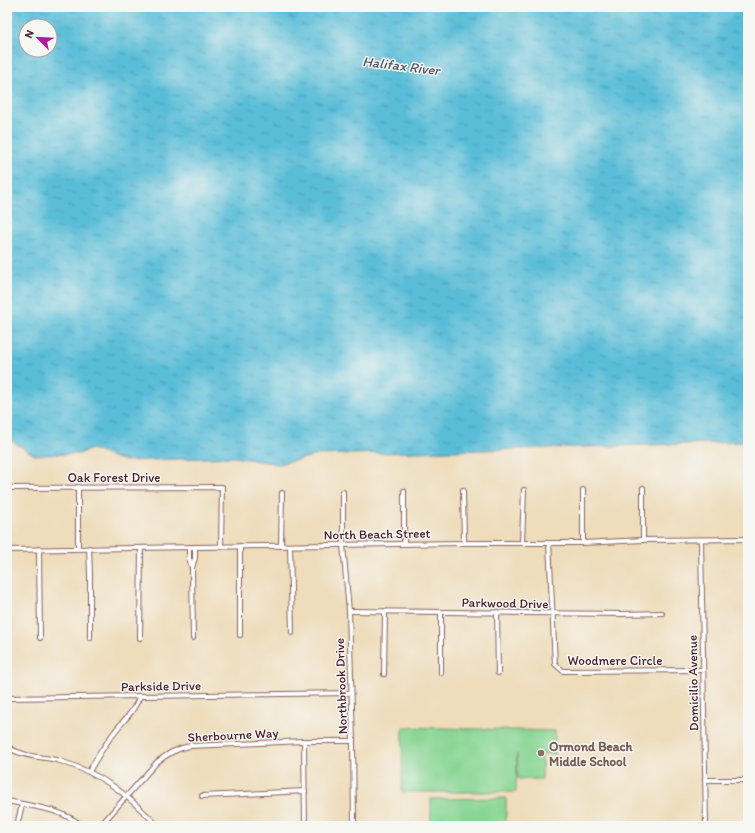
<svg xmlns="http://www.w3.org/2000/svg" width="755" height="833" viewBox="0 0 755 833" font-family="Itim,sans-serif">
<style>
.grass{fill:#89d694;stroke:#6a7a60}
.water{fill:url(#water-ripples);stroke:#526e82;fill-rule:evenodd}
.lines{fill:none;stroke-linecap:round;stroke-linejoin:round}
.minor-casing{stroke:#83615d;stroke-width:6}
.minor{stroke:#fff;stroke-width:4}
.education-dot{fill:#8d6e63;stroke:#f6f6f2;stroke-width:1.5}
.labels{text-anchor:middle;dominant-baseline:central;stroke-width:3;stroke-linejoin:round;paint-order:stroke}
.street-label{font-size:13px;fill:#4a1f2b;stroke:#f6f6f2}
.education-label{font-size:13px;font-weight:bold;fill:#785e54;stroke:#f6f6f2;text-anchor:start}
.water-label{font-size:14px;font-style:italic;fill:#505668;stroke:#f6f6f2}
</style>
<defs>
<pattern id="water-ripples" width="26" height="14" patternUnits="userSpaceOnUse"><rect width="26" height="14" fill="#5abdd8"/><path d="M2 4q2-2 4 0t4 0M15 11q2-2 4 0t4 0" fill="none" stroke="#4c99af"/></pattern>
</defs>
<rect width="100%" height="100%" fill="#f6f6f2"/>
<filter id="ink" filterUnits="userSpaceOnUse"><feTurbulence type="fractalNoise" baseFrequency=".025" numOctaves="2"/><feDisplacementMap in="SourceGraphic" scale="8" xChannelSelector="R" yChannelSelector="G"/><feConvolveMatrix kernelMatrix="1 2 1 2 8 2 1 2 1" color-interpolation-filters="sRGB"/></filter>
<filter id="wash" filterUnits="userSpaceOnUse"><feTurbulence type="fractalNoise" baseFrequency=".012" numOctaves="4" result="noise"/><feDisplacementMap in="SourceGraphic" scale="16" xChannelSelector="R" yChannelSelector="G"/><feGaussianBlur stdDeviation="0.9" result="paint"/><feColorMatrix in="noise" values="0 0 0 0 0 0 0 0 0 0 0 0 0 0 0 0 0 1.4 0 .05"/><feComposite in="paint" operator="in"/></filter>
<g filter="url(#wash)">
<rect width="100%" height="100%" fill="#eedcba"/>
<!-- grass -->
<g class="grass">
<path d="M403 727 555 731V754H542V779H518L517 754 516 792H402Z"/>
<path d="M506 798V826H431V799Z"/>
</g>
<!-- water -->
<path class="water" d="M7 7H748V442L318 455 279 464 234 457 124 461 91 449 79 454 34 455 7 438ZM26 26H50V50H26Z"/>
</g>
<g filter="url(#ink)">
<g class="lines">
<defs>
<g id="minor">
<path d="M78 487V548"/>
<path d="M7 488 222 487 221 547"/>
<path d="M643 488V540"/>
<path d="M463 490 464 543"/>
<path d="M404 491V544"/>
<path d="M343 492V545L349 611 353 741 354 826"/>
<path d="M701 540 706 826"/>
<path d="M522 543 524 490"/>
<path d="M549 543 555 664 563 671 703 670"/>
<path d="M583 543V490"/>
<path d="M240 546V635"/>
<path d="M281 546 282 493"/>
<path d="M290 546 292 633"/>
<path d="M189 547V558L192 568 195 558V547"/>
<path d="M89 548 90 574V638"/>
<path d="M39 549 40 638"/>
<path d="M7 550 464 543H583L643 540 748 539"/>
<path d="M192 568 193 638"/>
<path d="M349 611 623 614 662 613"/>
<path d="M441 612V673"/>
<path d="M497 612 498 673"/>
<path d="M140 638 141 548"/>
<path d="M384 674 385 611"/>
<path d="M7 698 351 693"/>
<path d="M304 741 305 826"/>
<path d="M7 746C11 749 16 752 21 753 33 758 47 757 60 761 105 775 125 793 158 826"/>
<path d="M89 772C96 759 104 746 113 734 124 719 132 715 140 696"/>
<path d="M705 780H748"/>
<path d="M202 796 305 791"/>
<path d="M7 801C36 807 58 808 83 826"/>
<path d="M17 826 22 804"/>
<path d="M100 826 157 762C168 754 177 748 190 746L304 741H353"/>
</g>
</defs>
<!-- minor casing -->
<use href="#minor" class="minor-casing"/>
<!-- minor -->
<use href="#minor" class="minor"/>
</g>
</g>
<!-- markers -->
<circle class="education-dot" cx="541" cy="753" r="4"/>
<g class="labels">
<!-- street labels -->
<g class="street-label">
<text x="114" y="477">Oak Forest Drive</text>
<text transform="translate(377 534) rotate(-1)">North Beach Street</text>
<text transform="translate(505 603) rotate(1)">Parkwood Drive</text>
<text x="615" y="660">Woodmere Circle</text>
<text transform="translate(693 683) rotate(-91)">Domicilio Avenue</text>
<text transform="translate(161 686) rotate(-1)">Parkside Drive</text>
<text transform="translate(341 686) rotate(-92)">Northbrook Drive</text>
<text transform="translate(233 735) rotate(-3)">Sherbourne Way</text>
</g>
<!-- education labels -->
<g class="education-label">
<text x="549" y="746">Ormond Beach<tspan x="549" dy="15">Middle School</tspan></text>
</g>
<!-- water labels -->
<g class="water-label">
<text transform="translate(401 66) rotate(7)">Halifax River</text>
</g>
</g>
<!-- margin -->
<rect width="755" height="833" fill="none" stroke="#f6f6f2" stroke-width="24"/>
<!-- north arrow -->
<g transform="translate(38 38) rotate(294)"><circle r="19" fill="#f6f6f2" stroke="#b1a0a2"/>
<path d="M0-3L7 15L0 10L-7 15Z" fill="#b5179e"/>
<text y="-6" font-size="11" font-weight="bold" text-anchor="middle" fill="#4a1f2b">N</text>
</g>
</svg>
